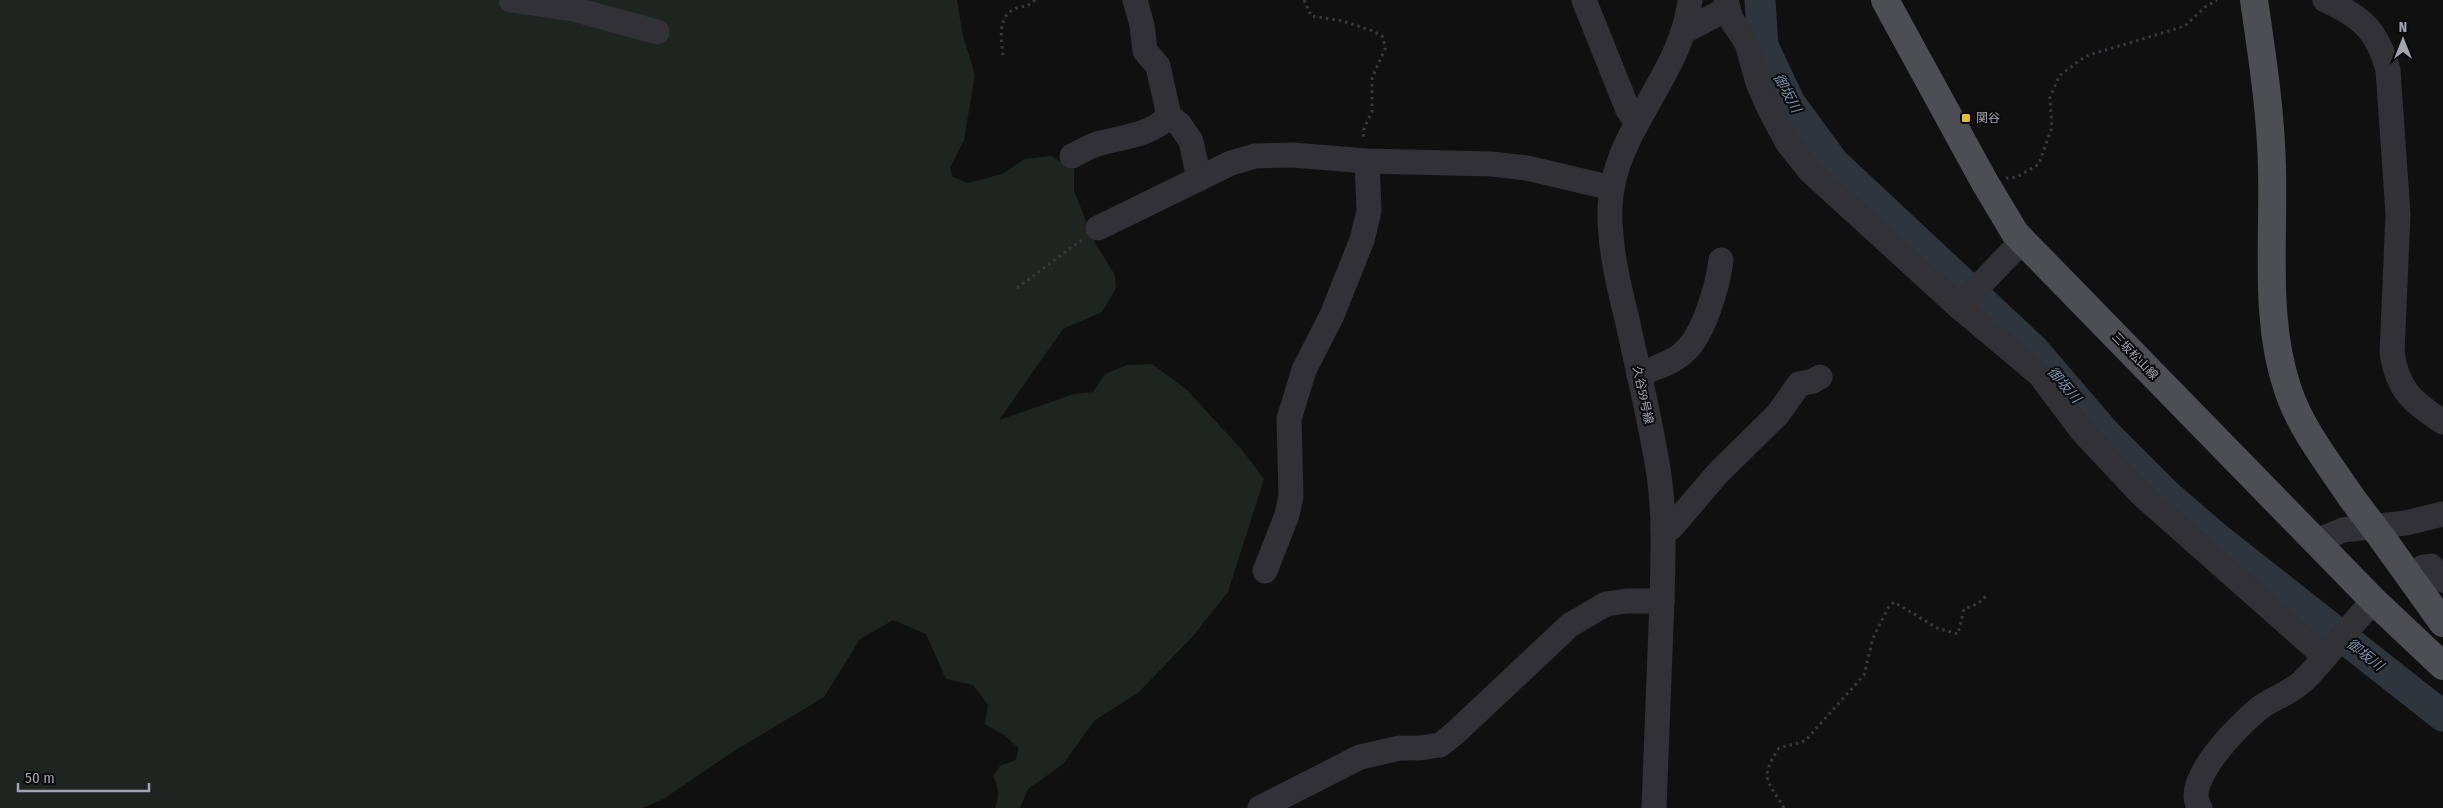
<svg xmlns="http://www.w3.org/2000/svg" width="2443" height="808" viewBox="0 0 2443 808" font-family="'Fira Sans Condensed','Noto Sans JP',sans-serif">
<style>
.green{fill:#1e2520}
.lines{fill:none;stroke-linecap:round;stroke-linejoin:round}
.river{stroke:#2e353d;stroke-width:31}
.path{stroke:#393a3e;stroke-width:3;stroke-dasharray:2.5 4;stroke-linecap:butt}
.minor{stroke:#313136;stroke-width:25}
.major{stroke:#4d4e54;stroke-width:28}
.major-bridge{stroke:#4d4e54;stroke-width:28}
.poi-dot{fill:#e3bd35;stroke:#0b0b0c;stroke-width:2}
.labels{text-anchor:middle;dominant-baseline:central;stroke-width:4;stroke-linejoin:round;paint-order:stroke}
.poi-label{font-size:12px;fill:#a2a5b1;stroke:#0b0b0c;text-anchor:start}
.street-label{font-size:12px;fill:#a2a5b1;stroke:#0b0b0c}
.water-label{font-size:14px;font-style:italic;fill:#7a8eaa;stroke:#0b0b0c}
</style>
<rect width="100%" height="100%" fill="#101011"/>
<!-- green -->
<path class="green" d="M0 0H957L962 32 975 75 964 140 950 168 953 177 968 183 1002 174 1025 159 1051 156 1074 169V191L1095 243 1115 275 1116 288 1102 312 1063 329 999 420 1074 394 1093 392 1105 374 1127 365 1152 364 1187 390 1242 450 1264 479 1228 592 1193 636 1138 693 1095 720 1063 764 1028 789 1020 808H995C1000 795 999 788 993 776L1000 766 1016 760 1019 748 1004 735 985 724 988 705 973 685 946 679 926 634 893 620 860 639 824 697 734 751 662 800 642 808H0Z"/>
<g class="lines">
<!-- river -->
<path class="river" d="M1760 0 1763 46 1790 103 1833 162 2034 350 2106 434 2167 495 2218 539 2443 716"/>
<!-- path -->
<g class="path">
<path d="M1304 0 1311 16 1343 21 1373 31 1383 37 1385 49 1372 78V111L1364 129 1363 140"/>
<path d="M1003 55C1001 38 997 15 1017 8 1025 6 1029 6 1035 0"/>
<path d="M2006 178 2017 177 2039 164 2052 127 2050 98 2059 76 2086 56 2185 26 2205 7 2217 0"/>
<path d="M1017 288 1083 239"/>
<path d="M1784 808C1767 779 1759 779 1779 748L1805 741 1864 675 1873 638 1888 608 1894 602 1937 628 1958 634 1964 609 1979 603 1986 596"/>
</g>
<!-- minor -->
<g class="minor">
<path d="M511 0 573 9 657 32"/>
<path d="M1135 0 1142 25 1145 51 1158 66 1169 116 1180 125 1191 141 1199 179"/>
<path d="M1584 0 1628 110 1637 123"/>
<path d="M1726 0 1731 19 1747 43 1758 83 1770 110 1787 142 1810 171 1959 307 2040 375 2082 431 2141 494 2324 656"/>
<path d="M2325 0C2362 17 2377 30 2388 70L2398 214 2392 353C2398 390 2412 402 2443 422"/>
<path d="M1683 32 1727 9"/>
<path d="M1072 156C1080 152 1088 147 1097 144 1122 137 1150 136 1169 116"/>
<path d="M1098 228 1231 163 1255 156 1292 155 1367 161 1491 164 1527 168 1612 188"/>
<path d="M1959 307 2022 241"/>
<path d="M1639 375C1653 368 1673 363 1684 352 1704 335 1718 285 1721 260"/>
<path d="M1663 531 1671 528 1718 473 1778 414 1799 384 1813 381 1820 377"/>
<path d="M2317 541 2343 530 2406 523 2443 514"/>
<path d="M1265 571 1287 515 1291 496 1289 419 1304 370 1332 315 1362 240 1369 211 1367 161"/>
<path d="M2408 575 2424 567 2431 566 2443 580"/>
<path d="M1260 808 1360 757 1400 748H1420L1440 745 1454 734 1570 625 1606 604 1627 601H1662"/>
<path d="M1654 808C1656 739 1660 669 1662 600 1663 558 1665 516 1659 475 1651 422 1638 371 1627 319 1618 283 1609 245 1610 208 1612 131 1682 76 1690 0"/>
<path d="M2200 808C2180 782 2242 722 2261 707 2274 698 2292 692 2303 681 2329 656 2348 626 2374 601"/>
</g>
<!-- major -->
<g class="major">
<path d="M1885 0 1984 181 2015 233 2374 601 2443 666"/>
<path d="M2254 0C2262 56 2271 112 2272 169 2274 243 2264 320 2288 390 2301 429 2329 464 2351 497"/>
<path d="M2382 538 2443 623"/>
</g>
<!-- major-bridge -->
<path class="major-bridge" d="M2351 497 2382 538"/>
</g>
<!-- markers -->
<rect class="poi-dot" x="1961" y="113" width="10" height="10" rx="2.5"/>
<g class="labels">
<!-- poi labels -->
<g class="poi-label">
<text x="1976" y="118">関谷</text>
</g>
<!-- street labels -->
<g class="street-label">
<text transform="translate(2135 356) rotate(46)">三坂松山線</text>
<text transform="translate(1643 395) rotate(78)">久谷59号線</text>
</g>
<!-- water labels -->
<g class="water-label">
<text transform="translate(1787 93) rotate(61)">御坂川</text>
<text transform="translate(2064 385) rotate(49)">御坂川</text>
<text transform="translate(2365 655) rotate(38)">御坂川</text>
</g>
</g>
<!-- north arrow -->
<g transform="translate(2403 40)" stroke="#0b0b0c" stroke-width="4" paint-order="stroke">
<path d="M0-4L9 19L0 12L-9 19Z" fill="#a2a5b1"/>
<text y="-8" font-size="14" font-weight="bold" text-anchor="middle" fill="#a2a5b1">N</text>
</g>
<!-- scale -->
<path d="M18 783v8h131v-8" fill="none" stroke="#a2a5b1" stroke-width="2.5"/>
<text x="25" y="783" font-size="15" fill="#a2a5b1" stroke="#0b0b0c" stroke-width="4" paint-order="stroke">50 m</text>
</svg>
